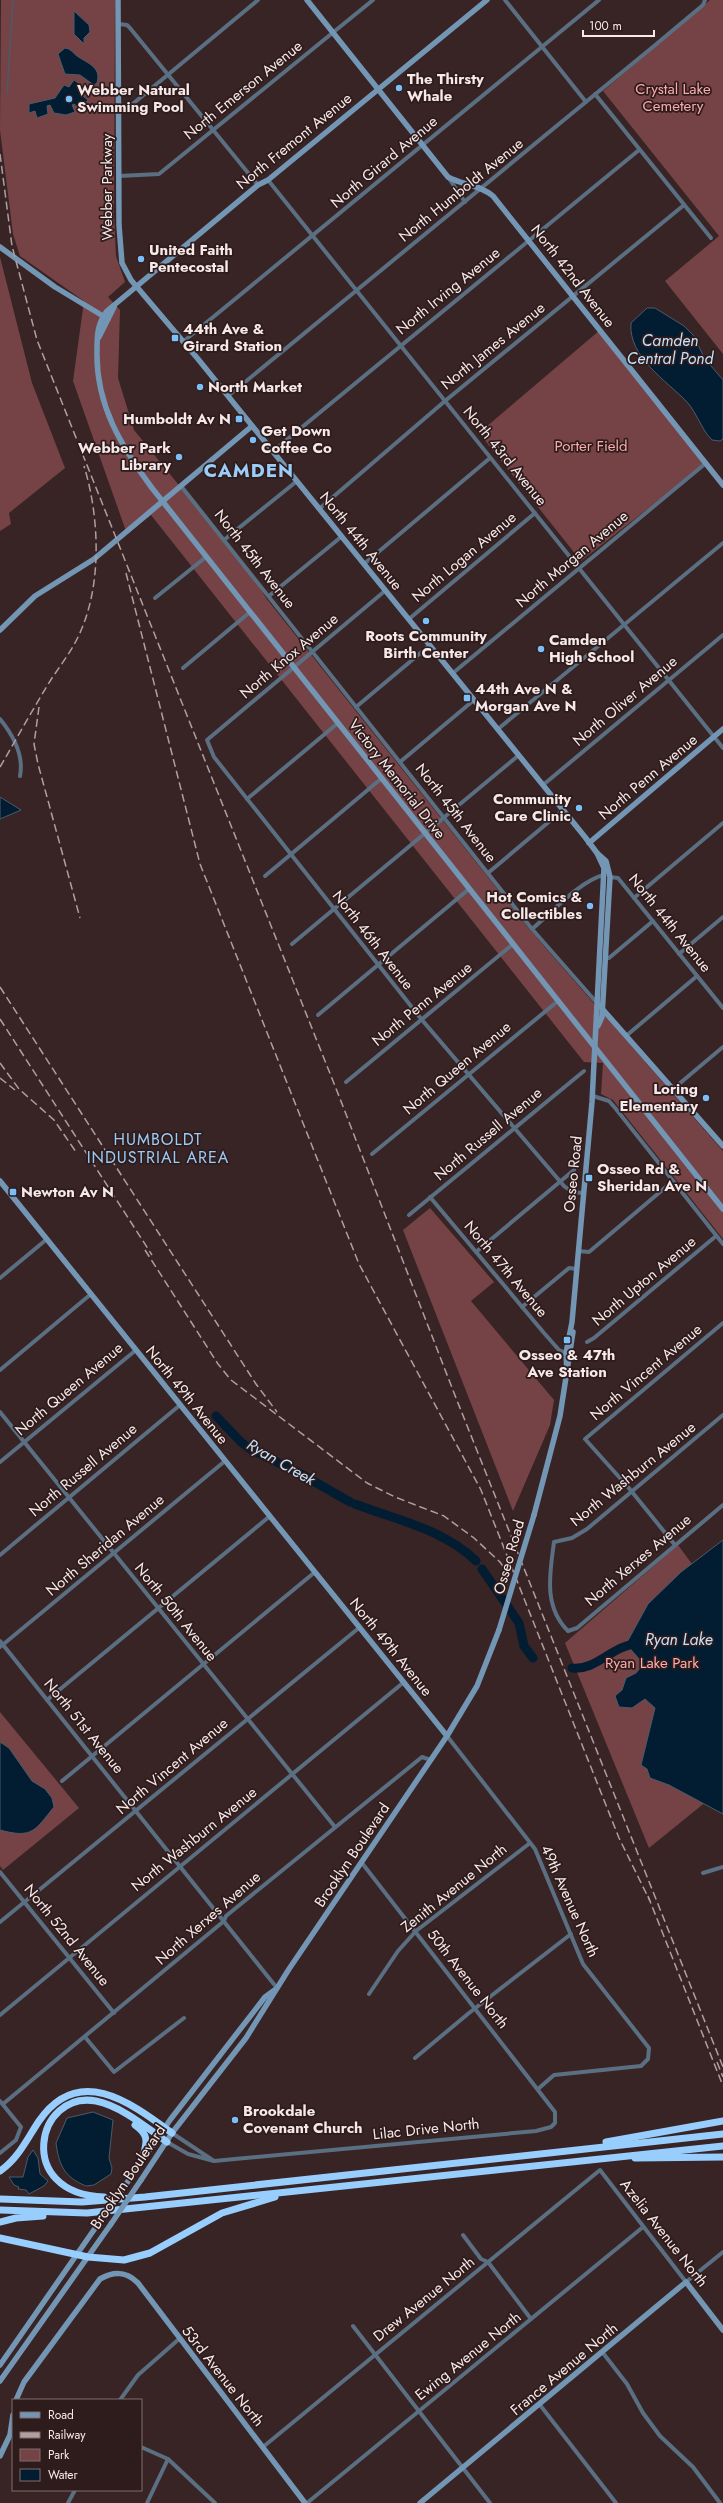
<svg xmlns="http://www.w3.org/2000/svg" width="723" height="2503" viewBox="0 0 723 2503" font-family="Jost,sans-serif">
<style>
.green{fill:#754345}
.water{fill:#021d32;stroke:#4c5a69}
.lines{fill:none;stroke-linecap:round;stroke-linejoin:round}
.stream{stroke:#4c5a69;stroke-width:1.5}
.river{stroke:#021d32;stroke-width:9}
.street{stroke:#5a6f82;stroke-width:4}
.secondary{stroke:#7396b4;stroke-width:5.5}
.highway{stroke:#98cefe;stroke-width:7}
.rail{stroke:#b09fa0;stroke-width:1.5;stroke-dasharray:8 4;stroke-linecap:butt}
.secondary-bridge{stroke:#7396b4;stroke-width:5.5}
.poi-dot{fill:#7bbef8;stroke:#2e1b1b;stroke-width:1.5}
.labels{text-anchor:middle;dominant-baseline:central;stroke-width:3.5;stroke-linejoin:round;paint-order:stroke}
.poi-label{font-size:15px;font-weight:bold;fill:#f7e9e9;stroke:#2e1b1b;text-anchor:start}
.park-label{font-size:15px;fill:#fcabad;stroke:#2e1b1b}
.street-label{font-size:15px;fill:#f7e9e9;stroke:#2e1b1b}
.water-label{font-size:16px;font-style:italic;fill:#c4e1fb;stroke:#2e1b1b}
.neighbourhood-label{font-size:16px;letter-spacing:1px;fill:#9bccf8;stroke:#2e1b1b}
.district-label{font-size:19px;font-weight:bold;letter-spacing:1px;fill:#9bccf8;stroke:#2e1b1b}
</style>
<rect width="100%" height="100%" fill="#382425"/>
<!-- green -->
<g class="green">
<path d="M1 0H115L114 214 116 256 125 282 108 297 120 310 118 378 134 430 252 575 266 598 530 930 723 1151V1239L613 1100 601 1094 603 1063 584 1062 151 515 127 534 73 381 84 301 20 256 13 234 0 130Z"/>
<path d="M710 0H723V354L665 281 719 236 603 91Z"/>
<path d="M0 257 32 383 65 468 9 513 11 524 0 531Z"/>
<path d="M600 330 706 463 581 561 479 433Z"/>
<path d="M430 1208 494 1282 471 1301 554 1400 550 1425 513 1511 403 1230Z"/>
<path d="M678 1545 723 1606V1788L649 1848 565 1643Z"/>
<path d="M0 1712 79 1808 3 1870 0 1866Z"/>
</g>
<!-- water -->
<g class="water">
<path d="M74 11 89 25 90 32 84 38V44L74 34Z"/>
<path d="M65 48C71 49 72 52 77 56 87 63 102 67 97 83L94 85 80 75 65 74 58 54Z"/>
<path d="M74 80 87 89 83 95 80 94 88 100 80 109 74 104 72 105 75 112 66 115 54 113 50 105 47 106 48 114 37 118 35 111 29 113V104L55 98 64 85 69 87Z"/>
<path d="M647 308H655L684 326 693 335 705 359 723 380V439L720 441 712 440C701 429 697 413 687 402 667 381 628 357 631 323Z"/>
<path d="M0 797 21 810 0 819Z"/>
<path d="M723 1540V1814L669 1785 650 1778 647 1769 641 1765 655 1708 645 1699 632 1708 619 1707 615 1696 622 1690 626 1678 636 1673 640 1668V1660L626 1644 648 1604 681 1572Z"/>
<path d="M0 1742 9 1748 32 1781 45 1789 52 1798 54 1807C35 1830 33 1839 0 1830Z"/>
<path d="M93 2112 113 2120 109 2158 112 2168 111 2174 94 2185 86 2186C64 2177 59 2165 56 2143L67 2118Z"/>
<path d="M33 2150 38 2158 40 2174 48 2181 44 2186 29 2194 26 2190 18 2189 19 2187 14 2185 9 2177H23L28 2157Z"/>
</g>
<g class="lines">
<!-- stream -->
<path class="stream" d="M7 93 13 0"/>
<!-- river -->
<g class="river">
<path d="M216 1416 241 1442 250 1449 301 1474 350 1502"/>
<path d="M355 1504C396 1520 444 1529 476 1561"/>
<path d="M482 1569 519 1623 524 1646 533 1658"/>
<path d="M572 1668C597 1671 613 1644 638 1644"/>
</g>
<!-- street -->
<g class="street">
<path d="M505 0 586 102"/>
<path d="M119 24 127 25 130 28 258 185"/>
<path d="M595 94 711 238"/>
<path d="M119 110 129 107 258 0"/>
<path d="M119 176 159 174 373 0"/>
<path d="M448 177 465 202"/>
<path d="M268 180 723 748"/>
<path d="M184 341 599 0"/>
<path d="M228 396 654 46 703 5 705 0"/>
<path d="M273 451 639 150"/>
<path d="M181 486 532 929 597 1003"/>
<path d="M319 509 445 401 684 205"/>
<path d="M224 540 297 481"/>
<path d="M364 564 490 458"/>
<path d="M386 590 207 740 214 757 422 1020 564 1186 572 1192 583 1193"/>
<path d="M269 596 341 537"/>
<path d="M155 598 206 557"/>
<path d="M409 619 535 513"/>
<path d="M183 668 250 612"/>
<path d="M453 673 706 463"/>
<path d="M356 707 430 645"/>
<path d="M0 719C13 735 24 756 20 776"/>
<path d="M498 729 723 543"/>
<path d="M400 762 474 700"/>
<path d="M543 785 723 635"/>
<path d="M247 799 338 723"/>
<path d="M488 873 563 810"/>
<path d="M265 876 382 778"/>
<path d="M610 877 618 878 723 1008"/>
<path d="M634 898 723 823"/>
<path d="M532 929C551 913 581 880 604 875"/>
<path d="M292 944 519 755"/>
<path d="M679 954 723 917"/>
<path d="M605 957 609 958 653 921"/>
<path d="M318 1015 469 889"/>
<path d="M626 1036 697 976"/>
<path d="M346 1082 513 944"/>
<path d="M673 1089 723 1047"/>
<path d="M593 1096 609 1101 616 1109 723 1244"/>
<path d="M372 1154 558 1001"/>
<path d="M430 1197 544 1333 559 1350 566 1353"/>
<path d="M409 1215 584 1071"/>
<path d="M578 1251 589 1252 673 1181"/>
<path d="M476 1252 574 1170"/>
<path d="M0 1278 47 1239"/>
<path d="M522 1307 569 1268 577 1269"/>
<path d="M587 1342 594 1338 716 1236"/>
<path d="M0 1370 91 1294"/>
<path d="M0 1412 335 1827"/>
<path d="M723 1415 587 1529 572 1538 554 1542C550 1573 543 1606 568 1631L577 1628 723 1505"/>
<path d="M0 1462 136 1350"/>
<path d="M675 1545 628 1487 585 1439 723 1323"/>
<path d="M0 1555 180 1405"/>
<path d="M0 1641 277 1988"/>
<path d="M0 1647 225 1461"/>
<path d="M47 1700 270 1516"/>
<path d="M447 1736 535 1849 583 1964 649 2048 648 2059 641 2066 554 2075 538 2089"/>
<path d="M62 1781 315 1572"/>
<path d="M0 1872 114 2013"/>
<path d="M703 1873 723 1867"/>
<path d="M0 1922 360 1627"/>
<path d="M369 1994 398 1951 416 1931 530 1843"/>
<path d="M0 2015 404 1682"/>
<path d="M85 2037 114 2072 184 2018"/>
<path d="M415 2058 469 2013 571 1934"/>
<path d="M0 2101 21 2127 16 2140 0 2153"/>
<path d="M3 2104 224 1921 226 1916 422 1757 431 1760"/>
<path d="M167 2142 188 2154 214 2161 172 2133"/>
<path d="M214 2161 536 2131 551 2127 555 2123V2112L362 1863"/>
<path d="M463 2235 481 2259 488 2262 531 2319"/>
<path d="M353 2326 490 2503"/>
<path d="M603 2353 627 2384 643 2413 660 2436 693 2467 720 2503"/>
<path d="M120 2400 138 2375 179 2339"/>
<path d="M540 2405 616 2503"/>
<path d="M141 2447 168 2459 215 2503"/>
<path d="M263 2447 600 2170 686 2282 723 2252"/>
<path d="M68 2503 75 2490"/>
<path d="M147 2503 168 2459"/>
<path d="M307 2503 643 2227"/>
</g>
<!-- secondary -->
<g class="secondary">
<path d="M118 0 119 225 122 263 131 280 198 359 585 837 597 853 604 868 592 1102 572 1322 566 1353 567 1375"/>
<path d="M307 0 448 177C462 185 481 185 493 196L723 485"/>
<path d="M487 0 268 180 258 185 107 311C97 324 97 336 97 352 96 405 121 446 152 488L723 1209"/>
<path d="M0 247 55 287 108 319"/>
<path d="M99 337 114 307"/>
<path d="M0 630 35 596 94 559 252 426"/>
<path d="M589 843 723 729"/>
<path d="M597 853 606 861 610 877 602 1017 598 1026"/>
<path d="M598 1004 723 1146"/>
<path d="M0 1181 447 1736"/>
<path d="M534 1515 560 1416 573 1332"/>
<path d="M141 2180 172 2133 246 2038 289 1969 447 1736 477 1686 499 1630"/>
<path d="M120 2193 170 2120 265 1997 276 1989"/>
<path d="M0 2365 98 2224"/>
<path d="M0 2381 111 2224"/>
<path d="M16 2400 24 2382 100 2279C114 2271 126 2271 138 2283L305 2503"/>
<path d="M0 2456 10 2435 13 2415"/>
<path d="M420 2503 686 2282 723 2330"/>
</g>
<!-- highway -->
<g class="highway">
<path d="M135 2125C151 2136 146 2144 142 2161"/>
<path d="M606 2142 723 2121"/>
<path d="M635 2158 723 2157"/>
<path d="M0 2171C18 2159 27 2139 39 2121 79 2063 131 2103 172 2133"/>
<path d="M104 2197C14 2194 36 2090 96 2101 121 2106 146 2127 167 2142"/>
<path d="M0 2199 82 2202 145 2197 723 2134"/>
<path d="M0 2210 87 2213 723 2146"/>
<path d="M0 2222 16 2218 43 2216"/>
<path d="M0 2238 88 2257 124 2260 150 2253 222 2213 275 2197"/>
</g>
<!-- rail -->
<g class="rail">
<path d="M0 154 12 246 37 340 337 1091 456 1398 723 2067"/>
<path d="M126 573 200 864 359 1264 481 1490 619 1838 650 1901"/>
<path d="M39 707 34 744 38 764 80 918"/>
<path d="M0 767C17 738 34 707 52 678 63 662 75 646 82 628 102 580 99 515 84 466"/>
<path d="M0 987 256 1384 277 1412"/>
<path d="M0 1019 152 1255"/>
<path d="M0 1063 19 1089 54 1120 76 1152"/>
<path d="M0 1078 15 1090"/>
<path d="M145 1250 218 1364 231 1380 367 1483 395 1497 444 1516 474 1538 500 1562 512 1579"/>
<path d="M648 1896 723 2086"/>
<path d="M717 2062 723 2077"/>
</g>
<!-- secondary-bridge -->
<g class="secondary-bridge">
<path d="M499 1630 534 1515"/>
<path d="M98 2224 120 2193"/>
<path d="M111 2224 141 2180"/>
</g>
</g>
<!-- markers -->
<g class="poi-dot">
<circle cx="399" cy="88" r="4"/>
<circle cx="69" cy="99" r="4"/>
<circle cx="141" cy="259" r="4"/>
<rect x="171" y="334" width="8" height="8" rx="2"/>
<circle cx="200" cy="387" r="4"/>
<rect x="235" y="415" width="8" height="8" rx="2"/>
<circle cx="253" cy="440" r="4"/>
<circle cx="179" cy="457" r="4"/>
<circle cx="426" cy="621" r="4"/>
<circle cx="541" cy="649" r="4"/>
<rect x="463" y="694" width="8" height="8" rx="2"/>
<circle cx="579" cy="808" r="4"/>
<circle cx="590" cy="906" r="4"/>
<circle cx="706" cy="1098" r="4"/>
<rect x="585" y="1174" width="8" height="8" rx="2"/>
<rect x="9" y="1188" width="8" height="8" rx="2"/>
<rect x="563" y="1336" width="8" height="8" rx="2"/>
<circle cx="235" cy="2120" r="4"/>
</g>
<g class="labels">
<!-- poi labels -->
<g class="poi-label">
<text x="407" y="79">The Thirsty<tspan x="407" dy="17">Whale</tspan></text>
<text x="77" y="90">Webber Natural<tspan x="77" dy="17">Swimming Pool</tspan></text>
<text x="149" y="250">United Faith<tspan x="149" dy="17">Pentecostal</tspan></text>
<text x="183" y="329">44th Ave &amp;<tspan x="183" dy="17">Girard Station</tspan></text>
<text x="208" y="387">North Market</text>
<text x="231" y="419" text-anchor="end">Humboldt Av N</text>
<text x="261" y="431">Get Down<tspan x="261" dy="17">Coffee Co</tspan></text>
<text x="171" y="448" text-anchor="end">Webber Park<tspan x="171" dy="17">Library</tspan></text>
<text x="426" y="636" text-anchor="middle">Roots Community<tspan x="426" dy="17">Birth Center</tspan></text>
<text x="549" y="640">Camden<tspan x="549" dy="17">High School</tspan></text>
<text x="475" y="689">44th Ave N &amp;<tspan x="475" dy="17">Morgan Ave N</tspan></text>
<text x="571" y="799" text-anchor="end">Community<tspan x="571" dy="17">Care Clinic</tspan></text>
<text x="582" y="897" text-anchor="end">Hot Comics &amp;<tspan x="582" dy="17">Collectibles</tspan></text>
<text x="698" y="1089" text-anchor="end">Loring<tspan x="698" dy="17">Elementary</tspan></text>
<text x="597" y="1169">Osseo Rd &amp;<tspan x="597" dy="17">Sheridan Ave N</tspan></text>
<text x="21" y="1192">Newton Av N</text>
<text x="567" y="1355" text-anchor="middle">Osseo &amp; 47th<tspan x="567" dy="17">Ave Station</tspan></text>
<text x="243" y="2111">Brookdale<tspan x="243" dy="17">Covenant Church</tspan></text>
</g>
<!-- park labels -->
<g class="park-label">
<text x="673" y="89">Crystal Lake<tspan x="673" dy="17">Cemetery</tspan></text>
<text x="591" y="446">Porter Field</text>
<text x="652" y="1663">Ryan Lake Park</text>
</g>
<!-- street labels -->
<g class="street-label">
<text transform="translate(243 90) rotate(-39)">North Emerson Avenue</text>
<text transform="translate(294 141) rotate(-39)">North Fremont Avenue</text>
<text transform="translate(384 162) rotate(-40)">North Girard Avenue</text>
<text transform="translate(107 187) rotate(-90)">Webber Parkway</text>
<text transform="translate(461 190) rotate(-39)">North Humboldt Avenue</text>
<text transform="translate(573 276) rotate(52)">North 42nd Avenue</text>
<text transform="translate(448 291) rotate(-39)">North Irving Avenue</text>
<text transform="translate(493 346) rotate(-39)">North James Avenue</text>
<text transform="translate(505 456) rotate(51)">North 43rd Avenue</text>
<text transform="translate(361 541) rotate(51)">North 44th Avenue</text>
<text transform="translate(464 557) rotate(-40)">North Logan Avenue</text>
<text transform="translate(255 559) rotate(52)">North 45th Avenue</text>
<text transform="translate(572 559) rotate(-40)">North Morgan Avenue</text>
<text transform="translate(289 656) rotate(-40)">North Knox Avenue</text>
<text transform="translate(625 701) rotate(-40)">North Oliver Avenue</text>
<text transform="translate(648 777) rotate(-40)">North Penn Avenue</text>
<text transform="translate(397 779) rotate(52)">Victory Memorial Drive</text>
<text transform="translate(456 813) rotate(52)">North 45th Avenue</text>
<text transform="translate(670 923) rotate(51)">North 44th Avenue</text>
<text transform="translate(373 940) rotate(52)">North 46th Avenue</text>
<text transform="translate(422 1004) rotate(-39)">North Penn Avenue</text>
<text transform="translate(457 1068) rotate(-40)">North Queen Avenue</text>
<text transform="translate(488 1134) rotate(-40)">North Russell Avenue</text>
<text transform="translate(573 1174) rotate(-84)">Osseo Road</text>
<text transform="translate(506 1269) rotate(50)">North 47th Avenue</text>
<text transform="translate(644 1281) rotate(-40)">North Upton Avenue</text>
<text transform="translate(646 1372) rotate(-40)">North Vincent Avenue</text>
<text transform="translate(69 1389) rotate(-40)">North Queen Avenue</text>
<text transform="translate(187 1395) rotate(51)">North 49th Avenue</text>
<text transform="translate(83 1470) rotate(-40)">North Russell Avenue</text>
<text transform="translate(633 1474) rotate(-39)">North Washburn Avenue</text>
<text transform="translate(105 1545) rotate(-40)">North Sheridan Avenue</text>
<text transform="translate(509 1557) rotate(-74)">Osseo Road</text>
<text transform="translate(638 1560) rotate(-40)">North Xerxes Avenue</text>
<text transform="translate(176 1612) rotate(51)">North 50th Avenue</text>
<text transform="translate(391 1647) rotate(51)">North 49th Avenue</text>
<text transform="translate(84 1726) rotate(51)">North 51st Avenue</text>
<text transform="translate(172 1766) rotate(-40)">North Vincent Avenue</text>
<text transform="translate(194 1839) rotate(-39)">North Washburn Avenue</text>
<text transform="translate(352 1855) rotate(-56)">Brooklyn Boulevard</text>
<text transform="translate(454 1888) rotate(-39)">Zenith Avenue North</text>
<text transform="translate(570 1901) rotate(66)">49th Avenue North</text>
<text transform="translate(208 1918) rotate(-41)">North Xerxes Avenue</text>
<text transform="translate(67 1935) rotate(51)">North 52nd Avenue</text>
<text transform="translate(468 1979) rotate(52)">50th Avenue North</text>
<text transform="translate(426 2129) rotate(-6)">Lilac Drive North</text>
<text transform="translate(128 2177) rotate(-56)">Brooklyn Boulevard</text>
<text transform="translate(664 2233) rotate(52)">Azelia Avenue North</text>
<text transform="translate(424 2299) rotate(-39)">Drew Avenue North</text>
<text transform="translate(468 2356) rotate(-39)">Ewing Avenue North</text>
<text transform="translate(564 2369) rotate(-40)">France Avenue North</text>
<text transform="translate(223 2376) rotate(52)">53rd Avenue North</text>
</g>
<!-- water labels -->
<g class="water-label">
<text x="670" y="340">Camden<tspan x="670" dy="18">Central Pond</tspan></text>
<text transform="translate(281 1462) rotate(30)">Ryan Creek</text>
<text x="679" y="1639">Ryan Lake</text>
</g>
<!-- neighbourhood labels -->
<g class="neighbourhood-label">
<text x="158" y="1139">HUMBOLDT<tspan x="158" dy="18">INDUSTRIAL AREA</tspan></text>
</g>
<!-- district labels -->
<g class="district-label">
<text x="249" y="470">CAMDEN</text>
</g>
</g>
<!-- legend -->
<rect x="12" y="2399" width="130" height="92" fill="#2e1b1b" stroke="#7e6d6d"/>
<rect x="20" y="2412" width="20" height="6" fill="#7396b4" stroke="#7e6d6d"/>
<text x="48" y="2419" font-size="12" fill="#f7e9e9">Road</text>
<rect x="20" y="2432" width="20" height="6" fill="#b09fa0" stroke="#7e6d6d"/>
<text x="48" y="2439" font-size="12" fill="#f7e9e9">Railway</text>
<rect x="20" y="2449" width="20" height="12" fill="#754345" stroke="#7e6d6d"/>
<text x="48" y="2459" font-size="12" fill="#f7e9e9">Park</text>
<rect x="20" y="2469" width="20" height="12" fill="#021d32" stroke="#7e6d6d"/>
<text x="48" y="2479" font-size="12" fill="#f7e9e9">Water</text>
<!-- scale -->
<path d="M583 30v6h71v-6" fill="none" stroke="#f7e9e9" stroke-width="2"/>
<text x="589" y="30" font-size="12" fill="#f7e9e9" stroke="#2e1b1b" stroke-width="3" paint-order="stroke">100 m</text>
</svg>
